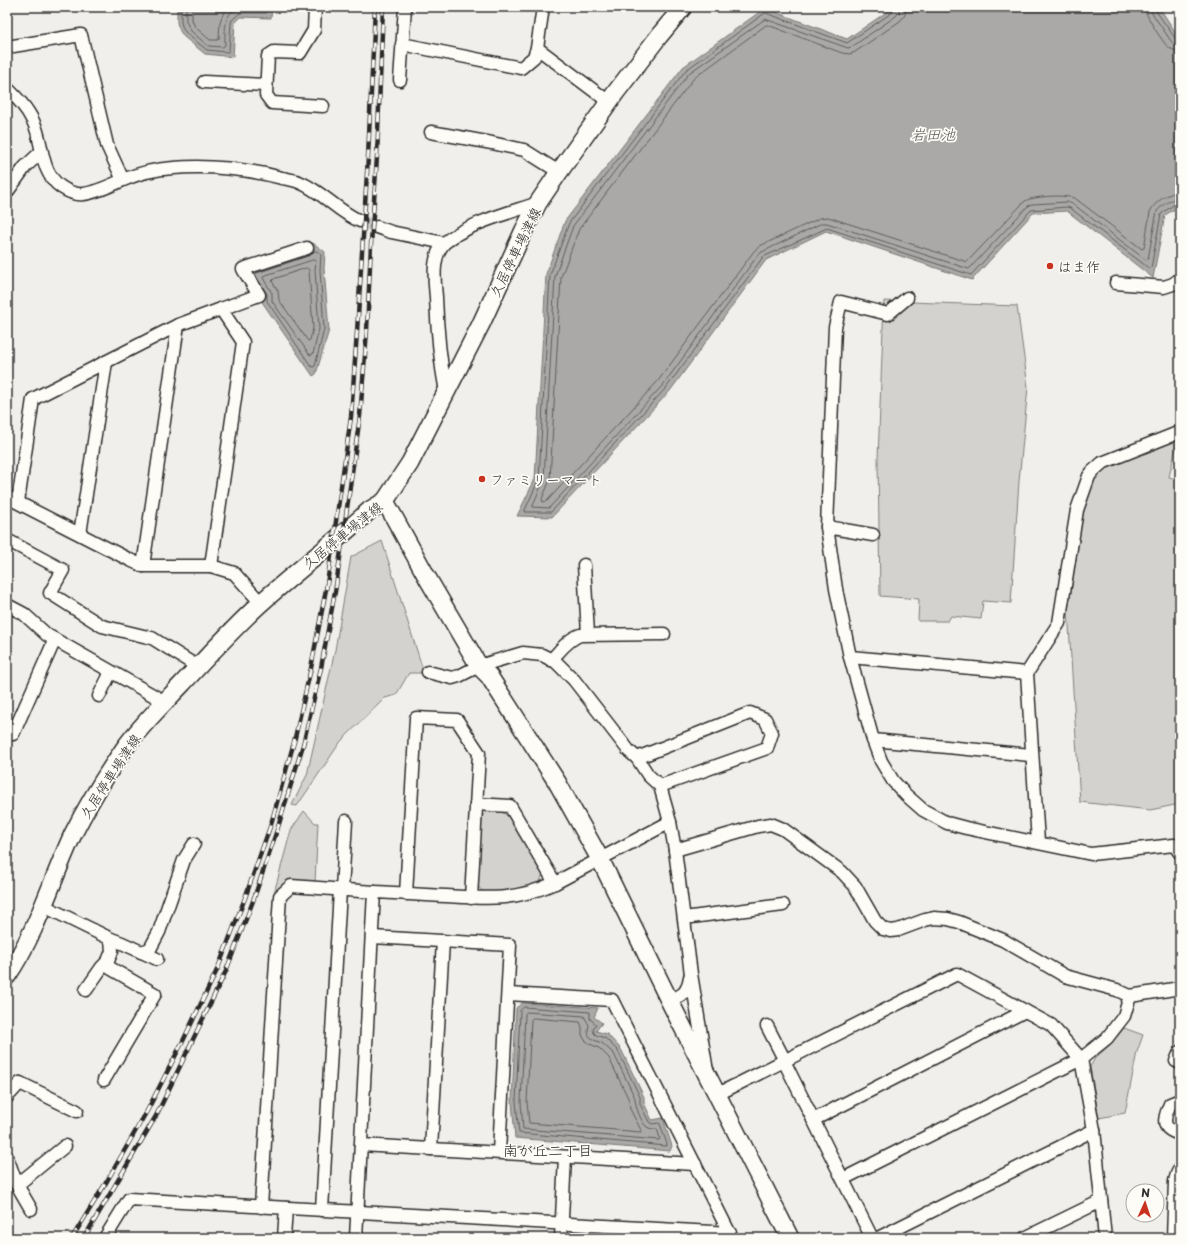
<svg xmlns="http://www.w3.org/2000/svg" width="1187" height="1245" viewBox="0 0 1187 1245" font-family="'Playpen Sans','Klee One',sans-serif">
<style>
.green{fill:#d3d2cf;stroke:#7f7e7d}
.water{fill:#aaa9a7;stroke:#777775}
.lines{fill:none;stroke-linecap:round;stroke-linejoin:round}
.shore{stroke:#5e5d5d;stroke-width:1}
.street-tunnel{stroke:#c9c8c5;stroke-width:12;stroke-dasharray:12 6;stroke-linecap:butt}
.street-casing{stroke:#2b2b2b;stroke-width:15}
.secondary-casing{stroke:#2b2b2b;stroke-width:20}
.street{stroke:#fdfcf7;stroke-width:12}
.secondary{stroke:#fdfcf7;stroke-width:17}
.rail-casing{stroke:#2b2b2b;stroke-width:4.5}
.rail{stroke:#fdfcf7;stroke-width:3;stroke-dasharray:9;stroke-linecap:butt}
.poi-dot{fill:#c8321e;stroke:#fdfcf7;stroke-width:1.5}
.labels{text-anchor:middle;dominant-baseline:central;stroke-width:3.5;stroke-linejoin:round;paint-order:stroke}
.street-label{font-size:14px;fill:#2b2b2b;stroke:#fdfcf7}
.poi-label{font-size:14px;fill:#2b2b2b;stroke:#fdfcf7;text-anchor:start}
.water-label{font-size:15px;font-style:italic;fill:#575756;stroke:#fdfcf7}
.neighbourhood-label{font-size:15px;fill:#2b2b2b;stroke:#fdfcf7}
</style>
<rect width="100%" height="100%" fill="#f0efeb"/>
<filter id="ink" filterUnits="userSpaceOnUse"><feTurbulence type="fractalNoise" baseFrequency=".025" numOctaves="2"/><feDisplacementMap in="SourceGraphic" scale="8" xChannelSelector="R" yChannelSelector="G"/><feConvolveMatrix kernelMatrix="1 2 1 2 8 2 1 2 1" color-interpolation-filters="sRGB"/></filter>
<g filter="url(#ink)">
<!-- green -->
<g class="green">
<path d="M884 301 1017 306 1028 387 1019 481 1011 603 983 601 981 619 951 616 948 621H918L919 599 880 596 878 459Z"/>
<path d="M1178 439 1169 477 1180 480V804L1150 810 1080 802 1068 610 1083 514 1095 478 1100 472 1110 465Z"/>
<path d="M382 541 424 673H409L396 695 385 698 341 741 297 806 292 805 307 775 335 650 351 557Z"/>
<path d="M304 811 315 823H318L315 882 288 880 274 893 291 830Z"/>
<path d="M488 811 502 812 509 817 543 874 539 884C521 889 503 893 484 893L477 885 481 817Z"/>
<path d="M1124 1028 1143 1035 1137 1052 1125 1113 1099 1118 1090 1067 1095 1058 1110 1045Z"/>
</g>
<!-- water -->
<g class="water">
<path d="M177 7H272L271 18 241 17 235 23 233 57 205 54 184 37 180 31 177 23Z"/>
<path d="M894 7H1159L1180 39V206L1165 215 1153 278 1067 211 1033 213 972 280 826 231 766 260 670 391 552 517 517 516 535 479 546 274 565 221 683 67 765 8 847 39Z"/>
<path d="M313 243 325 252 324 269 329 330 316 374 313 376 260 299 249 274 252 270Z"/>
<path d="M522 1003 598 1008 594 1017 602 1023 596 1031 607 1034 621 1049 644 1097V1103L652 1120 663 1118 672 1146 670 1151 515 1138 512 1102 516 1008Z"/>
</g>
<g class="lines">
<!-- shore -->
<g class="shore">
<path d="M181 7V22L183 29 188 35 207 50 227 52 229 51 231 23 232 20 240 13H266L268 7"/>
<path d="M186 7V21L191 31 208 46 223 47 225 45C225 33 223 13 238 8 245 6 254 8 261 8L263 7"/>
<path d="M192 7V20L195 27 210 40H217L219 39C220 24 218 18 229 7"/>
<path d="M895 7 893 12 847 43 766 13H765L686 70 569 223 550 275 539 479 525 510V512H551L666 388 763 257 827 228 971 275 1031 210 1067 207 1070 208 1150 269 1151 268 1161 214 1176 203H1180"/>
<path d="M900 7 899 12 896 16 853 46 848 48 765 19 689 73 573 226 555 276 544 479 533 505V507L549 508 663 385 758 255 762 252 822 223H827L969 269 1028 206 1033 204 1067 202 1073 204 1146 260 1148 259 1157 211C1162 205 1172 198 1180 198"/>
<path d="M906 7 905 15 900 21 855 52 850 54 842 53 768 25H766L694 78 579 229 561 277 550 480 542 499 543 502 547 501 658 381 754 251 760 246 820 218 828 217 967 262 1025 201C1034 196 1067 194 1076 199L1142 249 1144 248 1150 212C1154 202 1169 192 1180 192"/>
<path d="M1144 7C1145 15 1162 41 1168 47 1172 50 1176 51 1180 51"/>
<path d="M1151 7 1152 13 1171 41 1175 45H1180"/>
<path d="M1156 7V11L1175 38 1180 40"/>
<path d="M315 251H317L321 255 320 270 324 329 315 366 313 367 311 366 267 301V294L255 275 257 273 311 255Z"/>
<path d="M313 260 316 261 315 270 319 329 313 354 311 355 309 354 272 301V293L263 278 264 276Z"/>
<path d="M307 268 309 270 313 328 310 340 308 341 279 300 278 291 272 281 274 279Z"/>
<path d="M524 1007 590 1012V1019L596 1024 593 1029 594 1033 596 1035 605 1038 618 1051 640 1097V1104L649 1122 652 1124 659 1123 660 1124 667 1144V1146L519 1133 516 1102 520 1011Z"/>
<path d="M527 1012 584 1016 589 1025 588 1031 589 1036 594 1040 602 1043 614 1054 635 1098C635 1105 641 1123 647 1127 650 1129 654 1129 657 1129L660 1138 659 1140 523 1129 521 1102 525 1014Z"/>
<path d="M533 1018 580 1022 582 1027V1035L585 1040 590 1044 599 1048 609 1058 629 1100 630 1109 641 1130V1132L529 1123 527 1102 531 1020Z"/>
</g>
<!-- street-tunnel -->
<path class="street-tunnel" d="M360 221 377 227"/>
<defs>
<g id="street">
<path d="M315 7 314 30 300 53 274 52 268 56 266 95 272 103 323 106"/>
<path d="M543 7 537 48 609 102"/>
<path d="M402 44 521 68 534 57 537 48"/>
<path d="M7 47 81 35 107 145 123 180"/>
<path d="M400 80 405 7"/>
<path d="M204 82 266 85"/>
<path d="M7 88C17 98 27 108 33 121 44 142 39 172 61 187 67 191 76 195 83 194 95 193 112 185 123 180 139 173 156 169 173 168 207 165 249 169 282 178 287 179 294 180 299 182 322 191 338 212 360 221"/>
<path d="M431 132 492 143 524 150 559 172"/>
<path d="M7 192 25 167 41 152"/>
<path d="M377 227 391 232 444 243C471 222 506 214 538 203"/>
<path d="M444 243C440 248 437 253 436 260 433 272 435 285 436 297 437 329 440 361 446 392"/>
<path d="M1116 283 1164 287 1173 284 1180 279"/>
<path d="M907 298 888 314 841 302 835 327 827 527 836 589 850 657 873 740 881 761 893 781 906 795 923 810 947 823 966 828 1091 854 1174 845 1180 853"/>
<path d="M221 309 259 295 243 269 307 248"/>
<path d="M7 497 130 560 143 566H211L234 573 261 603"/>
<path d="M18 502 33 399 178 325 221 309 243 342 211 566"/>
<path d="M827 527 873 535"/>
<path d="M80 534 106 362"/>
<path d="M7 540 63 570 50 593 102 626 152 638 198 667"/>
<path d="M584 565 588 634"/>
<path d="M143 566 178 325"/>
<path d="M7 605 24 614 47 635 54 639 165 702"/>
<path d="M850 657 1027 673"/>
<path d="M551 660C560 651 568 639 580 635L664 634"/>
<path d="M428 672 452 678 459 676 479 666 523 653 542 655 556 662 574 680 629 751 637 758 648 775 660 786 670 822 675 850 691 974 706 1065"/>
<path d="M99 696 111 672"/>
<path d="M13 734 52 646 54 639"/>
<path d="M873 740 1031 755"/>
<path d="M637 758 750 713 765 719 772 733 767 748 660 786"/>
<path d="M476 804 510 806 555 883"/>
<path d="M1038 842 1027 673 1059 623 1077 510 1089 476 1093 471 1102 463 1180 432"/>
<path d="M675 850 758 826 771 824 783 829 842 872 855 886 875 921 883 929 891 931 898 930 925 920 934 918 948 919 959 922 1003 940 1065 976 1117 990 1130 996 1124 1016 1107 1038 1081 1059 843 1179"/>
<path d="M342 890 346 821"/>
<path d="M406 894 416 718 457 720 479 753 471 898"/>
<path d="M44 906 111 939 122 943 157 959"/>
<path d="M684 918 783 905"/>
<path d="M372 937 510 945 499 1152"/>
<path d="M141 952 150 949 159 932 184 860 194 844"/>
<path d="M86 990 102 967 108 961 112 951 111 939"/>
<path d="M508 994 612 1000 732 1238"/>
<path d="M1130 996 1180 988"/>
<path d="M669 1000C684 995 687 993 690 977"/>
<path d="M767 1026 782 1055 784 1061 872 1238"/>
<path d="M1180 1052 1176 1061 1180 1063"/>
<path d="M104 1080 155 994 110 968 106 963"/>
<path d="M718 1094 957 974 1051 1025 1081 1059 1094 1130 1105 1238"/>
<path d="M7 1097 20 1083 77 1111"/>
<path d="M1180 1100 1170 1104C1163 1120 1161 1129 1180 1134"/>
<path d="M813 1120 1025 1011"/>
<path d="M361 1145 695 1164"/>
<path d="M431 1149 443 941"/>
<path d="M7 1157 17 1185 31 1209"/>
<path d="M17 1185 65 1146"/>
<path d="M261 1207 280 896 291 886 374 892"/>
<path d="M322 1210 340 890"/>
<path d="M105 1238 129 1199 730 1233"/>
<path d="M284 1238 286 1208"/>
<path d="M356 1238 374 892C398 893 422 895 446 896 488 899 515 901 555 883L670 822"/>
<path d="M561 1238 565 1157"/>
<path d="M878 1238 1094 1130"/>
<path d="M1025 1238 1101 1201"/>
<path d="M1173 1238 1175 1181 1177 1174 1180 1168"/>
</g>
<g id="secondary">
<path d="M385 501 428 579 479 666 489 676 557 782 600 859 669 1000 790 1238"/>
<path d="M7 976C37 932 51 882 73 834 87 806 106 775 124 749 141 725 162 705 182 684 208 656 234 627 262 602 298 570 335 542 370 510L385 501 410 463 481 324 524 230 538 203 559 172 616 92 659 36 683 7"/>
</g>
</defs>
<!-- street casing -->
<use href="#street" class="street-casing"/>
<!-- secondary casing -->
<use href="#secondary" class="secondary-casing"/>
<!-- street -->
<use href="#street" class="street"/>
<!-- secondary -->
<use href="#secondary" class="secondary"/>
<defs>
<g id="rail">
<path d="M72 1238 107 1181 147 1111 183 1041 218 968 245 898 271 824 294 742 311 668 327 584 351 417 357 332 368 157 375 7"/>
<path d="M84 1238 156 1116 226 971 253 901 278 827 303 745 321 668 336 586 360 416 367 331 371 244 377 157 383 7"/>
</g>
</defs>
<!-- rail casing -->
<use href="#rail" class="rail-casing"/>
<!-- rail -->
<use href="#rail" class="rail"/>
</g>
</g>
<!-- markers -->
<g class="poi-dot">
<circle cx="1050" cy="266" r="4"/>
<circle cx="482" cy="479" r="4"/>
</g>
<g class="labels">
<!-- street labels -->
<g class="street-label">
<text transform="translate(515 252) rotate(-64)">久居停車場津線</text>
<text transform="translate(342 535) rotate(-39)">久居停車場津線</text>
<text transform="translate(110 776) rotate(-57)">久居停車場津線</text>
</g>
<!-- poi labels -->
<g class="poi-label">
<text x="1058" y="266">はま作</text>
<text x="490" y="479">ファミリーマート</text>
</g>
<!-- water labels -->
<g class="water-label">
<text x="933" y="133">岩田池</text>
</g>
<!-- neighbourhood labels -->
<g class="neighbourhood-label">
<text x="548" y="1149">南が丘二丁目</text>
</g>
</g>
<!-- margin -->
<rect width="1187" height="1245" fill="none" stroke="#fdfcf7" stroke-width="24"/>
<rect x="12" y="12" width="1163" height="1221" fill="none" stroke="#2b2b2b" stroke-width="1.5" filter="url(#ink)"/>
<!-- north arrow -->
<g transform="translate(1145 1203) rotate(3)"><circle r="19" fill="#fdfcf7" stroke="#a9a8a5"/>
<path d="M0-3L7 15L0 10L-7 15Z" fill="#c8321e"/>
<text y="-6" font-size="11" font-weight="bold" text-anchor="middle" fill="#2b2b2b">N</text>
</g>
</svg>
